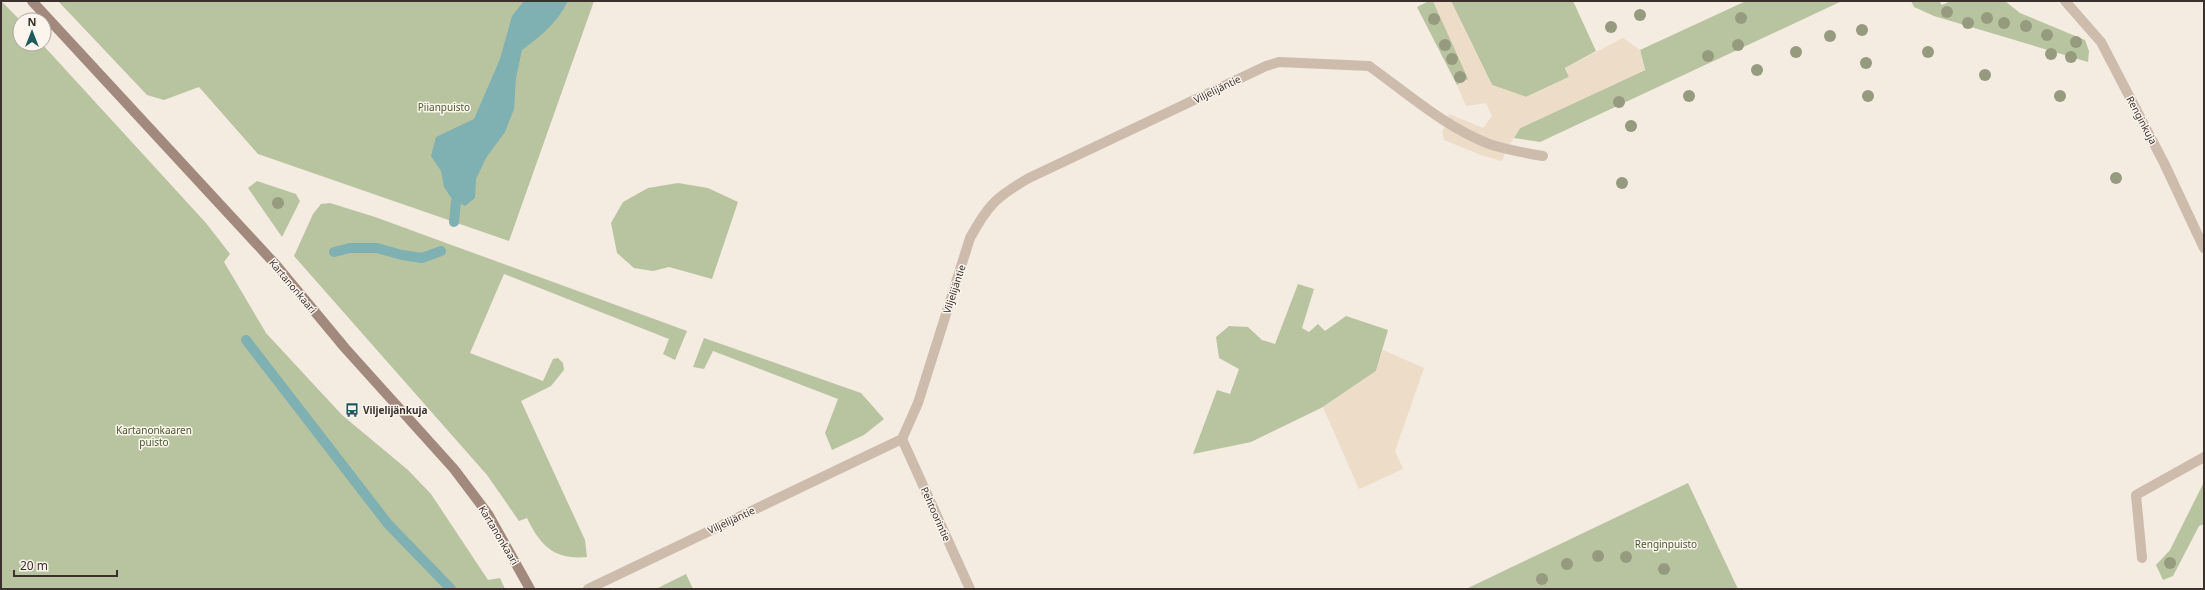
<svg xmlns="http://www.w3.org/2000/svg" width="2205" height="590" viewBox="0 0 2205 590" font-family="'Noto Sans',sans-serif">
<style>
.green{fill:#b8c4a0}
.plaza{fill:#ecdcc8}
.water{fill:#7fb0b2}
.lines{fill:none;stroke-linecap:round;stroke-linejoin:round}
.stream{stroke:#7fb0b2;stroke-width:10}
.lane{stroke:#cdbbac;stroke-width:10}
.street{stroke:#cdbbac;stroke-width:10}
.secondary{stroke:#a18a7d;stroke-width:10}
.tree{fill:#969b7f}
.labels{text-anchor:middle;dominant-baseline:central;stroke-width:3;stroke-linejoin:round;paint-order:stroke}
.street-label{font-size:10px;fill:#3b302b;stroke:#fbf5ee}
.park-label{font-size:10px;fill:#4a5a2e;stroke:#fbf5ee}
.poi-label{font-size:10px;font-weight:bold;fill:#3b302b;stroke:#fbf5ee;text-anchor:start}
</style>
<rect width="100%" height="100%" fill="#f4ebe1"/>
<!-- green -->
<g class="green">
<path d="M1 1 20 20V44H42L206 223 230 254 224 262 266 333 342 415 408 470 431 494 488 580 500 578 505 589H1Z"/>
<path d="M58 1H594L509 241 258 154 199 87 164 100 147 95Z"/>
<path d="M1429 1H1433L1469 79 1457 85 1417 7Z"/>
<path d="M1451 1H1573L1596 51 1565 68 1569 77 1526 97 1492 85Z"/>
<path d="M1746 1H1842L1540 142 1514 138 1520 128 1645 70 1640 50Z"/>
<path d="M1911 1H1939L1942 5 1951 1H2005L2020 13 2085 40 2089 51 2088 62 1934 16 1914 7Z"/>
<path d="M257 181 296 194 300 201 282 237 248 188Z"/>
<path d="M678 183 708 188 738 202 712 279 669 267 653 271 634 268 617 253 611 223 623 202 648 188Z"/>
<path d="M330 203 375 217 687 331 675 360 663 354 669 339 504 274 470 353 543 381 553 359 558 358 563 363 564 370 551 386 521 401 585 540 587 557C555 560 541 547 527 518L519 521 487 475 294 256 313 214 321 204Z"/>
<path d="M1298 284 1314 289 1302 328 1309 332 1318 324 1325 331 1346 316 1388 330 1376 371 1323 407 1251 442 1193 454 1217 390 1230 394 1239 369 1219 358 1216 337 1229 326 1248 327 1262 340 1275 344Z"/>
<path d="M704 338 861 393 884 419 864 435 832 450 825 433 838 399 713 351 704 369 693 367Z"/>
<path d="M2204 482V524L2199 526 2173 576 2163 580 2156 565 2170 550Z"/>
<path d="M1688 483 1738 589H1466Z"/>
<path d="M686 574 693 589H656Z"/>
</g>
<!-- plaza -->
<g class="plaza">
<path d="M1433 1H1451L1492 85 1526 97 1569 77 1565 68 1623 38 1640 50 1645 70 1520 128 1506 150 1502 161 1481 155 1444 140 1442 132 1447 123 1449 114 1483 128 1492 116 1486 103 1466 106 1457 85 1468 79Z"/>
<path d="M1383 350 1424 368 1395 451 1403 469 1359 489 1323 407 1376 371Z"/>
</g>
<!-- water -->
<path class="water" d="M524 1H568C557 23 541 36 522 50L516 78 514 109 505 132 486 158 476 179 475 198 465 206 452 199 444 187 441 171 431 156 436 137 474 119 500 59 512 16Z"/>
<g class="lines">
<!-- stream -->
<g class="stream">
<path d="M454 222 456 201"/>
<path d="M334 252 350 248H377L402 255 422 258 441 251"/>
<path d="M246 340 388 524 451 589"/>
</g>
<!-- lane -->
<path class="lane" d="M1369 66C1407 93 1445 127 1489 144 1507 150 1525 153 1543 156"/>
<!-- street -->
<g class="street">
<path d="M2065 1 2101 42 2164 163 2204 248"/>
<path d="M902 439 970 589"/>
<path d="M2142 558 2136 495 2204 457"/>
<path d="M588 589 902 439 918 403 970 238C988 205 996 197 1029 178L1266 66 1279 62 1369 66"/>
</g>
<!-- secondary -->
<path class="secondary" d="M32 1 276 265 345 348 454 469 488 514 530 589"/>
</g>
<!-- trees -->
<g class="tree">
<circle cx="1947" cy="12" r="6"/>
<circle cx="1640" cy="15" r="6"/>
<circle cx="1741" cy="18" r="6"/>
<circle cx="1987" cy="18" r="6"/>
<circle cx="1434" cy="19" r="6"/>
<circle cx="1968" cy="23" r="6"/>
<circle cx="2004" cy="23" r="6"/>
<circle cx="2026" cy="26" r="6"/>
<circle cx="1611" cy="27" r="6"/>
<circle cx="1862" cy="30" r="6"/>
<circle cx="2047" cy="35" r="6"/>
<circle cx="1830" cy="36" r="6"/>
<circle cx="2076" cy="42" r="6"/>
<circle cx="1445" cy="45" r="6"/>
<circle cx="1738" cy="45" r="6"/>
<circle cx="1796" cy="52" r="6"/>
<circle cx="1928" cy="52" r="6"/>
<circle cx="2051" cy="54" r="6"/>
<circle cx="1708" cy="56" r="6"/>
<circle cx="2071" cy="57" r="6"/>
<circle cx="1452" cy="59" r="6"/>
<circle cx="1866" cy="63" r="6"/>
<circle cx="1757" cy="70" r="6"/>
<circle cx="1985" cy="75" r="6"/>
<circle cx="1460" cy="77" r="6"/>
<circle cx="1689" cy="96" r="6"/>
<circle cx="1868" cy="96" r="6"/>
<circle cx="2060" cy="96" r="6"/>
<circle cx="1619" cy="102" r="6"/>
<circle cx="1631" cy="126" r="6"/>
<circle cx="2116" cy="178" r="6"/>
<circle cx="1622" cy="183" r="6"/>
<circle cx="278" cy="203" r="6"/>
<circle cx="1598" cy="556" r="6"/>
<circle cx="1626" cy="557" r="6"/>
<circle cx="2170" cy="563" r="6"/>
<circle cx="1567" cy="564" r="6"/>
<circle cx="1664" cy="569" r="6"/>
<circle cx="1542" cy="579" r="6"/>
</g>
<!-- icons -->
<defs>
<symbol id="bus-bare" viewBox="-9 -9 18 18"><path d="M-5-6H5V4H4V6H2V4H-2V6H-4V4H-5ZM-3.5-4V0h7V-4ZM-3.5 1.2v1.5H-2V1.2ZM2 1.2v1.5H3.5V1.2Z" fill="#1f5a5e" stroke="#fbf5ee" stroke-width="2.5" paint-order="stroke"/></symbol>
</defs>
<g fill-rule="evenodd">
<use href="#bus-bare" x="342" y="400" width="20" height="20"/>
</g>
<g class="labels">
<!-- street labels -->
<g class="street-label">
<text transform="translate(1217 89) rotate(-26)">Viljelijäntie</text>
<text transform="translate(2142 120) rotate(62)">Renginkuja</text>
<text transform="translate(293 286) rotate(50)">Kartanonkaari</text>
<text transform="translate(954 289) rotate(-72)">Viljelijäntie</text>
<text transform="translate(936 514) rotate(66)">Pehtoorintie</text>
<text transform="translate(731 520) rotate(-25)">Viljelijäntie</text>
<text transform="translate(499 535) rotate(59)">Kartanonkaari</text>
</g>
<!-- park labels -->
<g class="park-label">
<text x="444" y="107">Piianpuisto</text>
<text x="154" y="430">Kartanonkaaren<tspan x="154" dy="12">puisto</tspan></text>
<text x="1666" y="544">Renginpuisto</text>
</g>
<!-- poi labels -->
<g class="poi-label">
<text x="363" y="410">Viljelijänkuja</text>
</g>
</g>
<!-- border -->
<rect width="2205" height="590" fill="none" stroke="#3b302b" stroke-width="4"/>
<!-- north arrow -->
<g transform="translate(32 32)"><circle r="19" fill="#fbf5ee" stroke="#aea6a0"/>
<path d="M0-3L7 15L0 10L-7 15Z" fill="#1f5a5e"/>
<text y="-6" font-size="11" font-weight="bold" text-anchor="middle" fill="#3b302b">N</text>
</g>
<!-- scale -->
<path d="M14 570v6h103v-6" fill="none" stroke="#3b302b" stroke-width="2"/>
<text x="20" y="570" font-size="12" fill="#3b302b" stroke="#fbf5ee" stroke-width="3" paint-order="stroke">20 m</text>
</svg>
